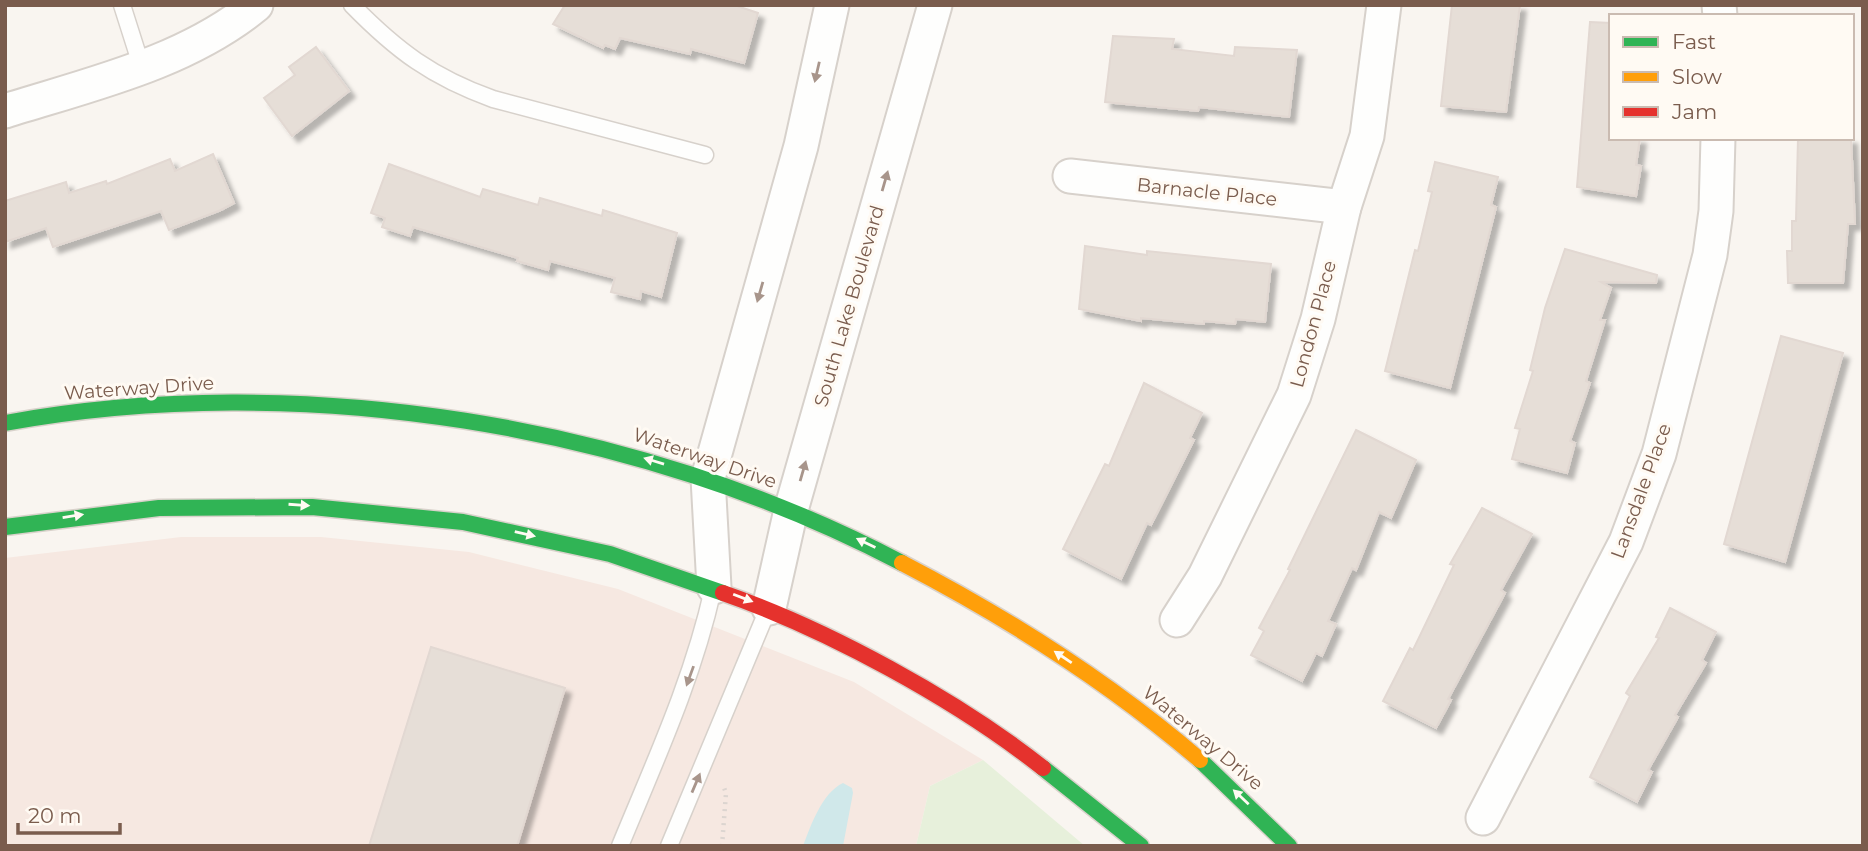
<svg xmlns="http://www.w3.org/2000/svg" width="1868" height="851" viewBox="0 0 1868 851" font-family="Montserrat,sans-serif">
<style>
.commercial{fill:#f6e8e1}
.green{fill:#e7f0db}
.water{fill:#d0e8ea}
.building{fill:#e6ded7;stroke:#e2d8d2;stroke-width:2;filter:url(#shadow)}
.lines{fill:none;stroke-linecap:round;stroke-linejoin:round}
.lane-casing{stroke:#d7d1cb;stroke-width:19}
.street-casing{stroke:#d7d1cb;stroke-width:37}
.fast-casing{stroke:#d9d2cb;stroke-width:19}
.slow-casing{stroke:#d9d2cb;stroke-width:19}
.jam-casing{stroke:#d9d2cb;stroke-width:19}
.path{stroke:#dcd5d0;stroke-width:4.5;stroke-dasharray:2 5;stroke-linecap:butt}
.lane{stroke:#fefefd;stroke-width:16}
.street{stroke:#fefefd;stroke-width:33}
.fast{stroke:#30b455;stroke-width:16}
.slow{stroke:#ff9f0a;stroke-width:16}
.jam{stroke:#e5322d;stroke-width:16}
.oneway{fill:#a8958b}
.oneway2{fill:#fffaf3}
.labels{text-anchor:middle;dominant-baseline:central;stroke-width:6;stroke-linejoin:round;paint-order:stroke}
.street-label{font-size:19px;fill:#7a5c4d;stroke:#fffaf3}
</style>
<defs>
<filter id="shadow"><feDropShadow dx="6" dy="6" stdDeviation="2" flood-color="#0004"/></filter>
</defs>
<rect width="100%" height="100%" fill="#f9f5f0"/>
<!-- commercial -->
<path class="commercial" d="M181 537H321L469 552 618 589 854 682 983 760 930 786 916 846H5V558Z"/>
<!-- green -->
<path class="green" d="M983 760 1085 846H916L930 786Z"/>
<!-- water -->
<path class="water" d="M843 783 852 788 853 793 843 846H803C811 825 822 793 843 783Z"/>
<!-- building -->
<g class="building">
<path d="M565 5H734L758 13 744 63 691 49 690 54 620 38 615 49 605 45 603 48 553 24Z"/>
<path d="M1452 5H1520L1506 112 1441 106Z"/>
<path d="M1590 22 1611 23V138H1640L1636 165 1641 166 1636 196 1577 187Z"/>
<path d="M1113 36 1174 39 1172 49 1234 56 1235 47 1297 50 1289 117 1199 107 1198 111 1105 102Z"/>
<path d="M316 47 349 91 292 136 264 98 295 75 289 67Z"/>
<path d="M1798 138H1851L1855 224H1848L1843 283H1788L1787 251H1792V221H1796Z"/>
<path d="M213 154 234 203 221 210 169 230 161 211 53 247 46 228 5 242V201L66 182 69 193 106 181 107 184 170 159 175 171Z"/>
<path d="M1435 162 1498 177 1491 205 1496 207 1450 388 1385 371 1415 250 1418 251 1432 192 1428 191Z"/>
<path d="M389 164 480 197 483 189 538 205 540 198 602 216 603 210 677 233 661 297 641 291 640 299 611 292 615 278 550 261 548 270 517 261 518 258 413 227 410 236 382 227 385 218 371 213Z"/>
<path d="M1085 246 1147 255V251L1271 264 1265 322 1236 319 1235 324 1204 321V324L1141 318V321L1079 309Z"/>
<path d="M1565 249 1657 275 1656 283 1601 282 1611 288 1600 320H1605L1586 381 1590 383 1570 441 1575 443 1567 473 1512 459 1520 429 1515 428 1533 371 1530 370 1545 308Z"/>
<path d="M1781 336 1843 353 1785 562 1724 544Z"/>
<path d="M1144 383 1202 413 1190 438 1194 440 1151 525 1147 523 1121 579 1063 549 1105 464 1109 466Z"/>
<path d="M1356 430 1416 460 1391 518 1379 512 1356 570 1352 568 1328 621 1336 624 1322 656 1316 653 1302 681 1251 655 1264 631 1259 628 1290 570 1288 569Z"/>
<path d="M1482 508 1532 534 1501 590 1505 593 1448 699 1451 700 1436 728 1383 701 1410 648 1413 650 1454 565 1450 564Z"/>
<path d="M1670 608 1716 632 1702 660 1706 663 1675 715 1678 717 1648 770 1652 772 1637 802 1590 777 1630 696 1626 693 1659 638 1656 637Z"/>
<path d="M431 647 565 688 517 846H369Z"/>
</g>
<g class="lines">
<defs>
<g id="lane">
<path d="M122 5 142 68"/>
<path d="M352 5C397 51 432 77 493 99L705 155"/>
<path d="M620 846C655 761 693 679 713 589"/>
<path d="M669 846 768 609"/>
</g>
<g id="street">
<path d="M1719 5 1720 16"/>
<path d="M5 111C91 84 185 63 256 5"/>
<path d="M1070 176 1344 207"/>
<path d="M714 587 708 478 801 146 832 5"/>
<path d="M769 608 791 510 935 5"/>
<path d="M1177 620 1205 576 1294 395 1318 319 1344 207 1367 136 1384 5"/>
<path d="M1483 818 1626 542 1659 454 1710 255 1716 211 1718 138"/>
</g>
<g id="fast">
<path d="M5 423C299 369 638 424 902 563"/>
<path d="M5 527 159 508 312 507 463 522 610 554 723 593"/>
<path d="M1200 760 1289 846"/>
<path d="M1043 768 1141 846"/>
</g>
<path id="slow" d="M902 563C1008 618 1109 682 1200 760"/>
<path id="jam" d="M723 593C827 629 957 700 1043 768"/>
</defs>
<!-- lane casing -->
<use href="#lane" class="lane-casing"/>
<!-- street casing -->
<use href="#street" class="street-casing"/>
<!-- fast casing -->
<use href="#fast" class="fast-casing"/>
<!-- slow casing -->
<use href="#slow" class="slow-casing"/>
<!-- jam casing -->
<use href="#jam" class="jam-casing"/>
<!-- path -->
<path class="path" d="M722 846 726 793 723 785"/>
<!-- lane -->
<use href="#lane" class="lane"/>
<!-- street -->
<use href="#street" class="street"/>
<!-- fast -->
<use href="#fast" class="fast"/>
<!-- slow -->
<use href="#slow" class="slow"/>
<!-- jam -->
<use href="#jam" class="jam"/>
</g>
<!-- one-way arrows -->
<defs><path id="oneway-solid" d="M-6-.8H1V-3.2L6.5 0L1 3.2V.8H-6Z" transform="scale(1.75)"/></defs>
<g class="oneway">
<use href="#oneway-solid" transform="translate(817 72) rotate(103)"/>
<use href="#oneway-solid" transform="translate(885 181) rotate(-74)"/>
<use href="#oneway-solid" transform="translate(760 292) rotate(106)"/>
<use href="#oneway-solid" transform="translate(803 471) rotate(-74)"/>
<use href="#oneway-solid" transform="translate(690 676) rotate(110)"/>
<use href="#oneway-solid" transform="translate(696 783) rotate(-67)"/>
</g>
<g class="oneway2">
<use href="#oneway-solid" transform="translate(654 461) rotate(-163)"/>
<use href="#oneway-solid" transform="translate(299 505) rotate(4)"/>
<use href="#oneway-solid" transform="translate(73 516) rotate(-9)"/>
<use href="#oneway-solid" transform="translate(525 534) rotate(13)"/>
<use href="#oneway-solid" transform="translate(866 543) rotate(-154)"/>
<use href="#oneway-solid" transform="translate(743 598) rotate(21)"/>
<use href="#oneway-solid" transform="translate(1063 657) rotate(-146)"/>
<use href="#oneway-solid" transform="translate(1241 797) rotate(-137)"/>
</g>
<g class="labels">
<!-- street labels -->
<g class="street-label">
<text transform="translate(1207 192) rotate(6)">Barnacle Place</text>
<text transform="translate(849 306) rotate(-74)">South Lake Boulevard</text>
<text transform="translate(1313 324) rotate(-75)">London Place</text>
<text transform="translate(139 388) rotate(-4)">Waterway Drive</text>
<text transform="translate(705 458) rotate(19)">Waterway Drive</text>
<text transform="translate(1641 491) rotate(-70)">Lansdale Place</text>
<text transform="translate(1203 738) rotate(40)">Waterway Drive</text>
</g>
</g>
<!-- border -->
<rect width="1868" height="851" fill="none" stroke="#7a5c4d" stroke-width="14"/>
<!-- legend -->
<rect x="1609" y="14" width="245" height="126" fill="#fffaf3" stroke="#cabbb1" stroke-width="2"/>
<rect x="1623" y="37" width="35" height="10" fill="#30b455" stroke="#cabbb1" stroke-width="2"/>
<text x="1672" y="49" font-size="21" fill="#7a5c4d">Fast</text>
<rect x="1623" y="72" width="35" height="10" fill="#ff9f0a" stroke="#cabbb1" stroke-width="2"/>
<text x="1672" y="84" font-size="21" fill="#7a5c4d">Slow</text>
<rect x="1623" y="107" width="35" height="10" fill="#e5322d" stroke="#cabbb1" stroke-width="2"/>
<text x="1672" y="119" font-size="21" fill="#7a5c4d">Jam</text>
<!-- scale -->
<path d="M18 823v10h102v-10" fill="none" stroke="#7a5c4d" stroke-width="3.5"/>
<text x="28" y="823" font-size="21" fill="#7a5c4d" stroke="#fffaf3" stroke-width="5" paint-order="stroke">20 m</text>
</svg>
